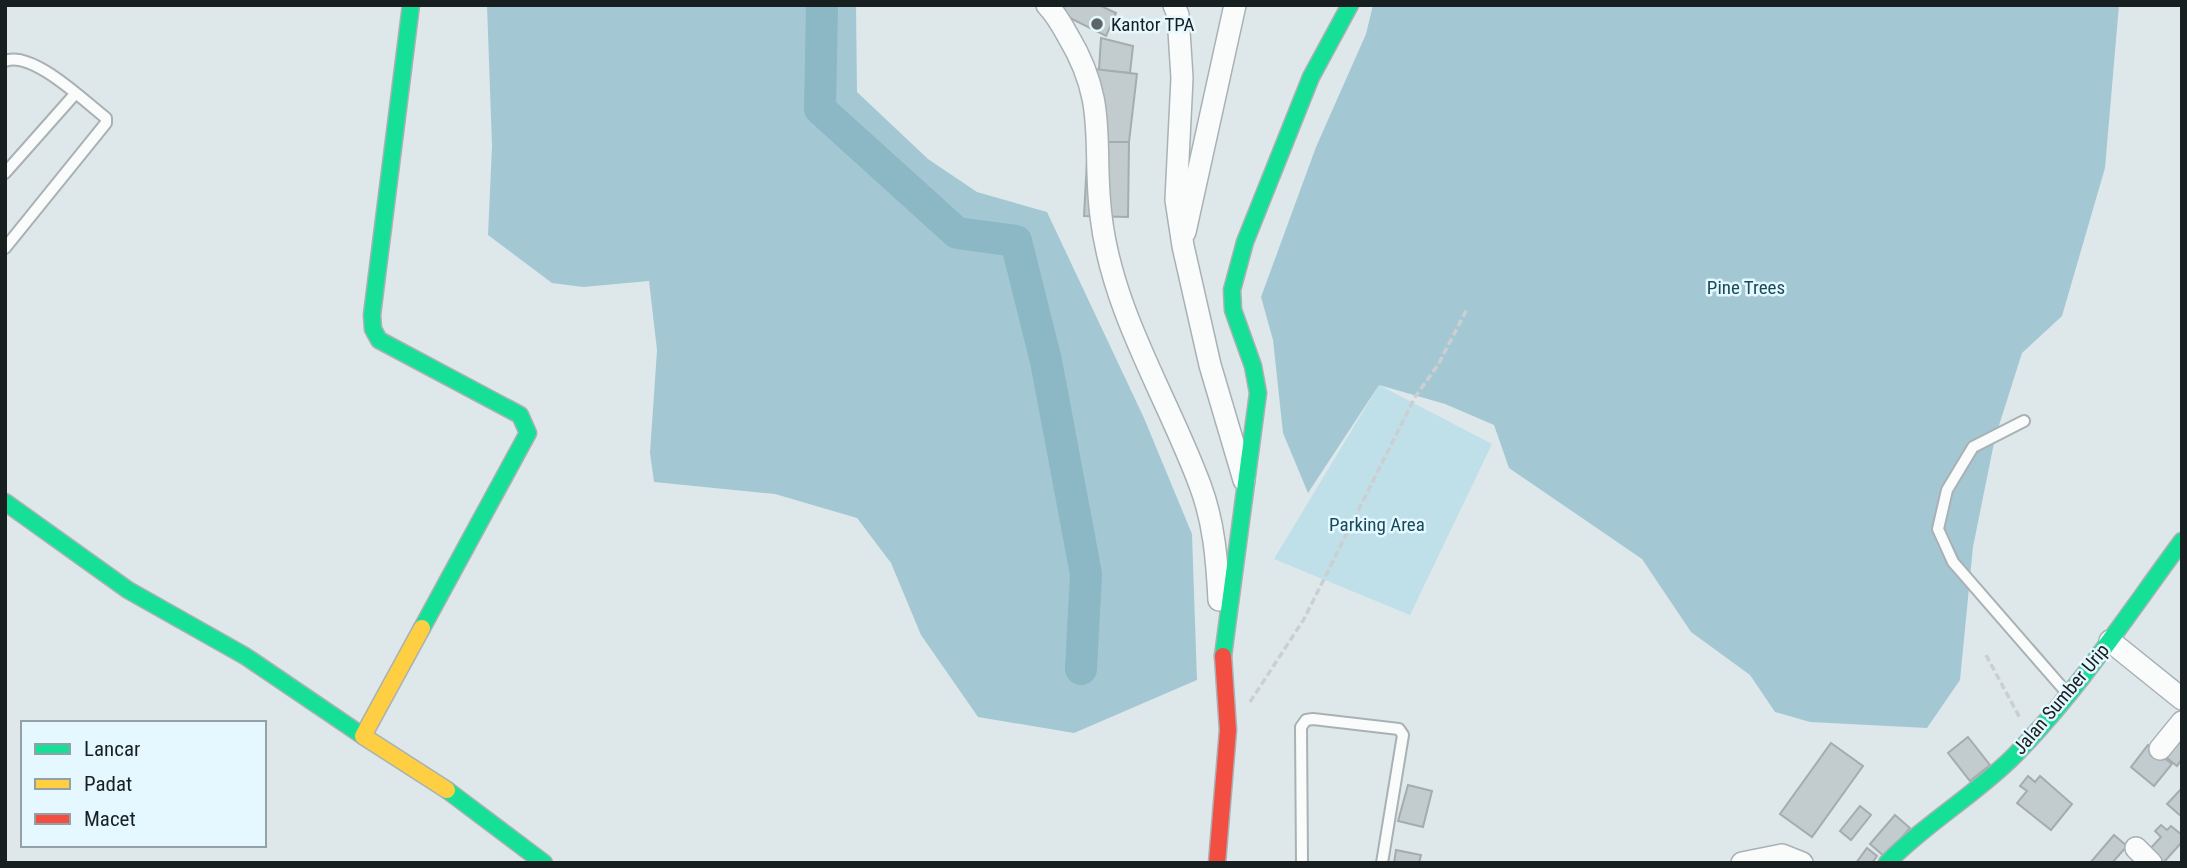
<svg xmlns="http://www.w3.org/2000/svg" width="2187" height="868" viewBox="0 0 2187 868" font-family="'Roboto Condensed',sans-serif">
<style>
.green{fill:#bfdfe9}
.forest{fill:#a4c8d3}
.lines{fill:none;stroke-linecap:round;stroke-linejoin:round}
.river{stroke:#8cb7c4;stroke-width:32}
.building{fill:#c2cbcd;stroke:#a4acae;stroke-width:2}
.lane-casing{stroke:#a9b1b4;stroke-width:14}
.street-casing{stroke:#a9b1b4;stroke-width:24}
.fast-casing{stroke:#a9b1b4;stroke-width:19}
.slow-casing{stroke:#a9b1b4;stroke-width:19}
.jam-casing{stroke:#a9b1b4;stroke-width:19}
.path{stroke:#cccfd1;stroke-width:3.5;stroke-dasharray:7 3.5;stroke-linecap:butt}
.lane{stroke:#fafcfc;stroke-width:10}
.street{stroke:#fafcfc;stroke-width:21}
.fast{stroke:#16e098;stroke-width:16}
.slow{stroke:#ffcf43;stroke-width:16}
.jam{stroke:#f24e42;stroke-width:16}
.poi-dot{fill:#5d6568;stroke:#e5f8ff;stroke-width:2.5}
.labels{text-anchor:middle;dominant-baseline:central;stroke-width:5;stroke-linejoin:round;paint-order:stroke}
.poi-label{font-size:19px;fill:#181f21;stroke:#e5f8ff;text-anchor:start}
.park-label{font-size:19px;fill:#184a58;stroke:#e5f8ff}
.street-label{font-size:19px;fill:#181f21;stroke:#e5f8ff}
</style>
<rect width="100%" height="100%" fill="#dee8eb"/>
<!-- green -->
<path class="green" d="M1379 385 1492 444 1410 615 1274 559Z"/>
<!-- forest -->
<g class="forest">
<path d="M487 5H856L857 92 928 159 977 192 1047 212 1144 418 1192 534 1197 680 1074 733 978 717 921 635 891 563 857 518 775 494 654 482 650 453 657 350 649 281 583 287 552 283 488 235 492 146Z"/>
<path d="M1373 5H2119L2105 168 2062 316 2022 353 1995 438 1973 547 1960 680 1927 728 1810 722 1775 712 1750 675 1691 632 1642 559 1509 468 1494 425 1445 404 1379 385 1308 493 1283 433 1273 340 1261 297 1316 147 1366 34Z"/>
</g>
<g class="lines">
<!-- river -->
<path class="river" d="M822 5 820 109 957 233 1016 241 1046 361 1086 574 1081 669"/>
</g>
<!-- building -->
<g class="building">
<path d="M1064 5H1099L1116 13 1106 36 1060 13Z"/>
<path d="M1101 38 1133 46 1130 73 1099 70Z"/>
<path d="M1094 69 1137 74 1129 142H1088Z"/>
<path d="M1088 142H1129L1128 217 1084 216Z"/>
<path d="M2182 730V759L2177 766 2163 755Z"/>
<path d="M1968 737 1990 765 1970 781 1948 753Z"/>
<path d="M1831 743 1863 766 1812 837 1780 814Z"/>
<path d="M2148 745 2172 764 2154 786 2131 767Z"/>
<path d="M2028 776 2035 782 2040 776 2072 804 2051 830 2017 803 2027 791 2020 786Z"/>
<path d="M1408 785 1432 791 1423 827 1398 821Z"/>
<path d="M2182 788V817L2167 804Z"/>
<path d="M1860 806 1871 815 1851 840 1840 831Z"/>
<path d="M1895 815 1910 828 1885 857 1870 844Z"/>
<path d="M2161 825 2167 830 2171 826 2182 835V842L2163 863 2149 850 2161 837 2155 831Z"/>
<path d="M2114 835 2127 846 2112 863H2090Z"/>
<path d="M1867 848 1877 856 1872 863H1856Z"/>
<path d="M1396 850 1421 855 1419 863H1394Z"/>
</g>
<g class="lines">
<defs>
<g id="lane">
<path d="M5 61C32 50 84 101 106 118V123L5 248"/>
<path d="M5 173 75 94"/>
<path d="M2024 421 1973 447 1947 490 1938 529 1953 562 2067 693"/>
<path d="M1302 863 1301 727 1306 720 1313 719 1399 729 1403 735 1382 863"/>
</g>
<g id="street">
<path d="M1047 5C1056 14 1062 25 1068 36 1109 104 1092 144 1101 216 1112 312 1167 396 1200 485 1214 522 1217 560 1219 600"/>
<path d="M1174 5 1178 15 1182 78 1176 200 1183 246 1210 365 1244 480"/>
<path d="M1185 232 1235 5"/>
<path d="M2110 641 2182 699"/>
<path d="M2160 749 2182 722"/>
<path d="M2136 848 2151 863"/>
<path d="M1742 863 1782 855 1802 863"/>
</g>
<g id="fast">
<path d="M411 5 372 315 373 329 379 340 520 415 528 433 422 628"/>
<path d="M5 502 128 590 245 656 363 736"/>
<path d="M1223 656 1258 393 1253 366 1233 310 1232 290 1245 242 1311 77 1350 5"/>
<path d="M447 790 544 863"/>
<path d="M1887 863C1926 823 1975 795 2014 756 2078 691 2128 614 2182 541"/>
</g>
<path id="slow" d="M422 628 363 736 447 790"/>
<path id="jam" d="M1217 863 1228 730 1223 656"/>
</defs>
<!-- lane casing -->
<use href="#lane" class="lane-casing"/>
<!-- street casing -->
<use href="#street" class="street-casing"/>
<!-- fast casing -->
<use href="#fast" class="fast-casing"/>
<!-- slow casing -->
<use href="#slow" class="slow-casing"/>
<!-- jam casing -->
<use href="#jam" class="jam-casing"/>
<!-- path -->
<g class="path">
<path d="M1986 655 2020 718"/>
<path d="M1250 702 1304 619 1415 397 1438 365 1467 309"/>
</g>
<!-- lane -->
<use href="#lane" class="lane"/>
<!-- street -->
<use href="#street" class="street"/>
<!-- fast -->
<use href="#fast" class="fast"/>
<!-- slow -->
<use href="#slow" class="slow"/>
<!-- jam -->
<use href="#jam" class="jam"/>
</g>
<!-- markers -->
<circle class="poi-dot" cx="1097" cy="24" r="7"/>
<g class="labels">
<!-- poi labels -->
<g class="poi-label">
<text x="1111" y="24">Kantor TPA</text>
</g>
<!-- park labels -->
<g class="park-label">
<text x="1746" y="287">Pine Trees</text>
<text x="1377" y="524">Parking Area</text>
</g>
<!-- street labels -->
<g class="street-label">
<text transform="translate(2061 699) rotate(-50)">Jalan Sumber Urip</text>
</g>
</g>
<!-- border -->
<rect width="2187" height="868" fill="none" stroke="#181f21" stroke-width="14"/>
<!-- legend -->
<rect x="21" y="721" width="245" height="126" fill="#e5f8ff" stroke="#93a1a6" stroke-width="2"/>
<rect x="35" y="744" width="35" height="10" fill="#16e098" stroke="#93a1a6" stroke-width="2"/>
<text x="84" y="756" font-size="21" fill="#181f21">Lancar</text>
<rect x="35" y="779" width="35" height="10" fill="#ffcf43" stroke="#93a1a6" stroke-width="2"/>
<text x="84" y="791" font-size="21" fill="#181f21">Padat</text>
<rect x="35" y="814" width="35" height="10" fill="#f24e42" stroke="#93a1a6" stroke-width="2"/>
<text x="84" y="826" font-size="21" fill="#181f21">Macet</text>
</svg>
